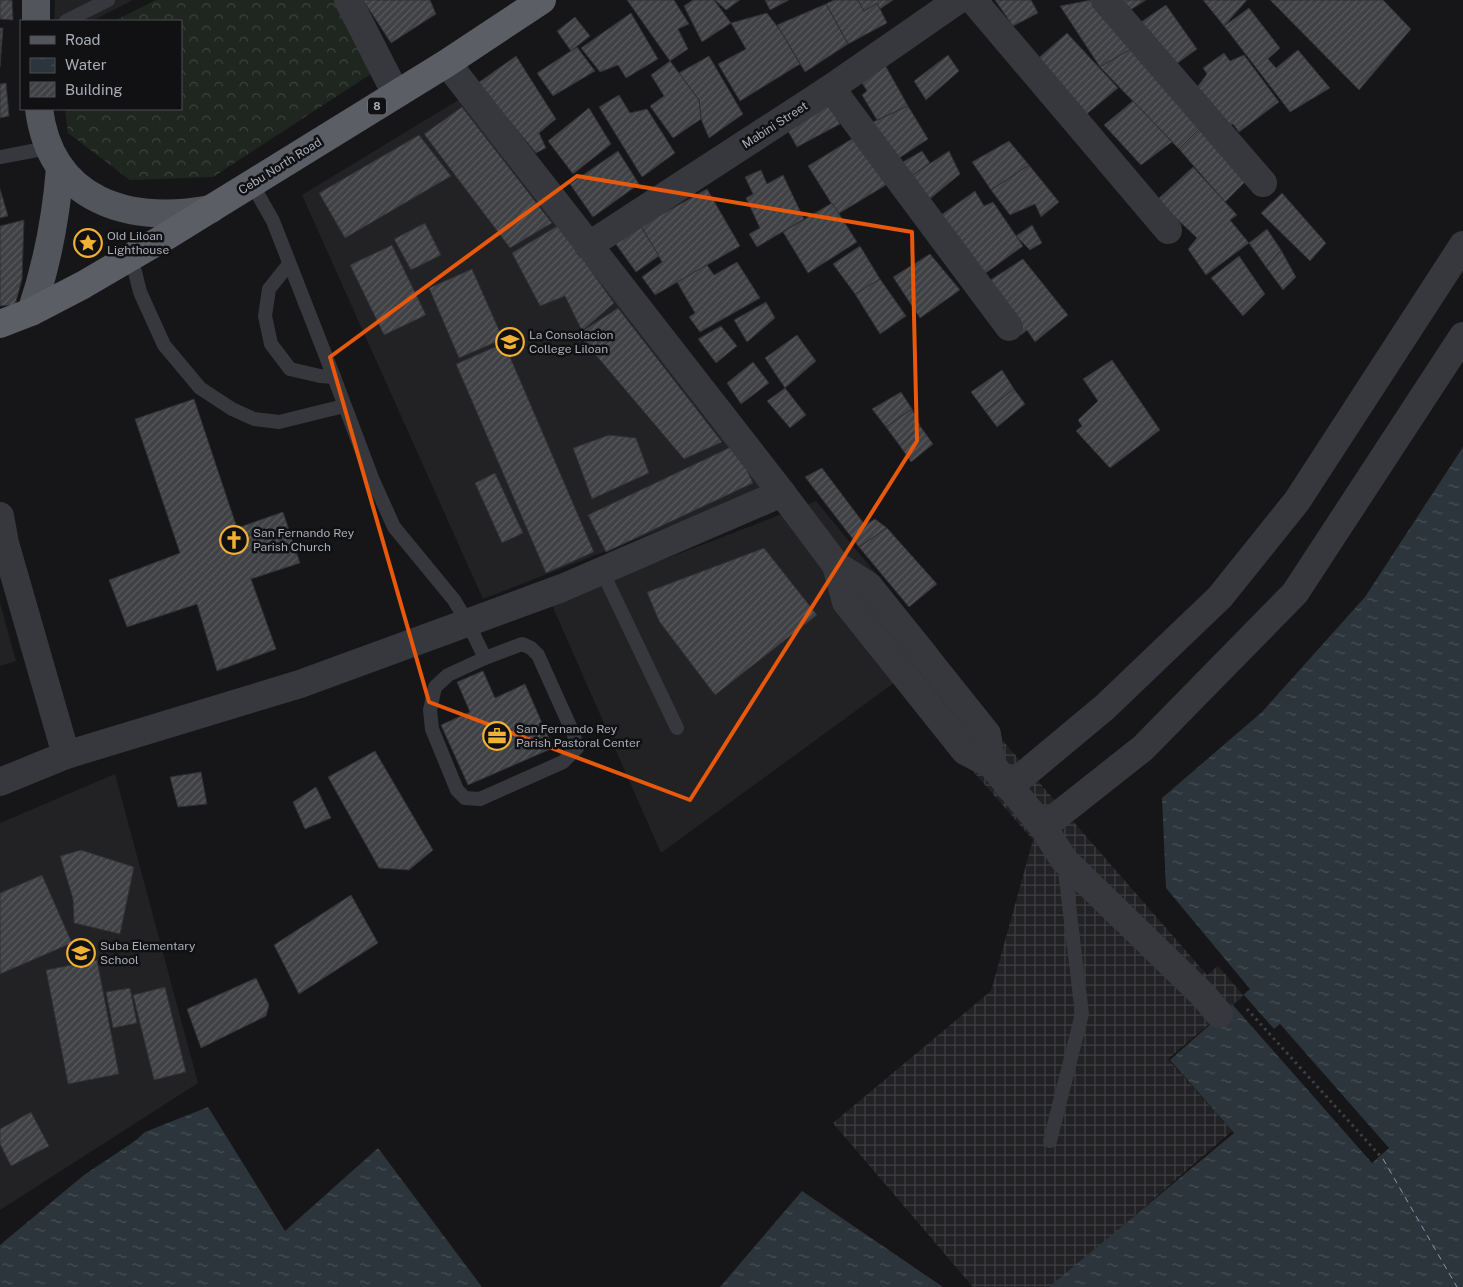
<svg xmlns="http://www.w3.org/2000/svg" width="1463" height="1287" viewBox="0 0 1463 1287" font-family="'Public Sans',sans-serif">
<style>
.built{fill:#222225}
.industrial{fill:url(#industrial-grid)}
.forest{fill:url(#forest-crowns)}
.water{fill:url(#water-ripples)}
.pier{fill:#161618}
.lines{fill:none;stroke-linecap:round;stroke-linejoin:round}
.ferry{stroke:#7f9bb3;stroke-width:1;stroke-dasharray:6 5;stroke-linecap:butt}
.building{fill:url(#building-hatch);stroke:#303034}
.path{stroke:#3d3f44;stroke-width:3;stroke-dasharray:2.5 4;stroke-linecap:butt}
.service{stroke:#37383d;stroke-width:14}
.minor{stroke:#37383d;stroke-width:28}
.tertiary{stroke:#37383d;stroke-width:28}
.primary{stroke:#53555c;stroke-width:28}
.trunk{stroke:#5b5e65;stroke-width:28}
.marked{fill:none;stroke:#e8590c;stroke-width:4;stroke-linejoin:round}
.labels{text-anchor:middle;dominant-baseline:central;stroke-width:5;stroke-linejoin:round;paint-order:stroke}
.shield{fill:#111113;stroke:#7b7e86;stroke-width:1}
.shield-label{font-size:11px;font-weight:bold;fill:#a8adb8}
.street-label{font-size:12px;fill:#a8adb8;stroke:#111113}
.poi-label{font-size:12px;fill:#a8adb8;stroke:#111113;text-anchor:start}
</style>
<defs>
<pattern id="industrial-grid" width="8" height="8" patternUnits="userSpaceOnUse" patternTransform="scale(1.25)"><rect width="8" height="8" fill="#222225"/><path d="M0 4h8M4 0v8" fill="none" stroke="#3f3f43"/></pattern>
<pattern id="forest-crowns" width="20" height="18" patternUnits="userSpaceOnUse" patternTransform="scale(1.25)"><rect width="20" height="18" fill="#1e261f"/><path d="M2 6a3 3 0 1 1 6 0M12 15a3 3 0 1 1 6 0" fill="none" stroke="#3c433d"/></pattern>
<pattern id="water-ripples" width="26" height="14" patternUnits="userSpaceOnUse" patternTransform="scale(1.25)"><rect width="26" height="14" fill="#2c353c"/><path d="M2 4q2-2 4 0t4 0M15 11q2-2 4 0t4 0" fill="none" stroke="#485056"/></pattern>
<pattern id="building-hatch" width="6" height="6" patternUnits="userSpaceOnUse" patternTransform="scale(1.25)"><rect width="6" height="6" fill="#404145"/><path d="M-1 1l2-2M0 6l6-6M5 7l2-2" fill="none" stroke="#595a5e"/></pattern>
</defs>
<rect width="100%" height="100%" fill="#161618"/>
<!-- built -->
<g class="built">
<path d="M55 0H133L92 21H54Z"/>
<path d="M460 99 768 488 483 599 302 195Z"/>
<path d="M816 501 939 650 661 853 551 603Z"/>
<path d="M0 603 16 661 0 666Z"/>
<path d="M115 774 198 1083 0 1210V823Z"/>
</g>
<!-- industrial -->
<path class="industrial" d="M969 702 1207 975 1218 966 1243 995 1168 1059 1232 1131 1052 1287H973L833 1123 991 991 1033 840 937 730Z"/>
<!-- forest -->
<path class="forest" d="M156 0H337L374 72 213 177 130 180 68 133 65 109H181V21H114Z"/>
<!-- water -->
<g class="water">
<path d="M1463 447V1287H1049L1234 1133 1170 1060 1250 989 1166 888 1162 798 1262 712 1365 597Z"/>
<path d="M208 1107 285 1231 378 1148 482 1287H0V1245L84 1175 135 1141 145 1132Z"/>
<path d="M802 1191 943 1287H720Z"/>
</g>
<!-- pier -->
<path class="pier" d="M1244 995 1274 1029 1280 1024 1389 1148 1372 1163 1233 1005Z"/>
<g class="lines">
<!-- ferry -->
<path class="ferry" d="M1383 1159 1457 1287"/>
</g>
<!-- building -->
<g class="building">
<path d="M0 0H12L13 20 0 19Z"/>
<path d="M363 0H430L436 14 391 43Z"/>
<path d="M627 0H674L689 24 678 29 688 49 670 61Z"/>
<path d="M693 0H714L731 23 702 42 684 6Z"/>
<path d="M715 0H740L726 10Z"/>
<path d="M765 0H789L770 10Z"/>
<path d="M834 0H858L864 11 877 3 887 23 848 44 826 4Z"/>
<path d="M858 0H893L880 9 877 3 864 11Z"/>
<path d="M995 0H1031L1038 13 1013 26Z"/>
<path d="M1091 0H1100L1136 46 1100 67 1060 6Z"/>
<path d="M1114 0H1146L1122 15Z"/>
<path d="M1203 0H1247L1224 26Z"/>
<path d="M1270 0H1383L1411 29 1359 90Z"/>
<path d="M826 4 848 44 805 72 777 25Z"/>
<path d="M1166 5 1197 49 1175 65 1141 22Z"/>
<path d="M1249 8 1280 48 1268 59 1276 68 1298 50 1330 88 1290 112 1224 26Z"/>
<path d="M631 13 658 59 626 78 618 65 600 72 581 48Z"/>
<path d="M767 13 780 30 800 64 740 101 718 64 746 49 731 23Z"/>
<path d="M575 17 590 36 571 51 557 31Z"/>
<path d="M0 28H3L0 67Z"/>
<path d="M1067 33 1118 88 1083 117 1034 62Z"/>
<path d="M1136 46 1203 125 1179 149 1100 67Z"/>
<path d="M577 47 595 71 553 96 537 73Z"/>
<path d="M1224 53 1230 61 1244 55 1279 102 1239 132 1233 124 1225 128 1195 90 1207 74 1203 68Z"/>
<path d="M948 55 959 71 926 100 914 81Z"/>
<path d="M516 56 556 119 539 133 546 148 536 153 478 83Z"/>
<path d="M709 56 743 114 709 138 701 119 699 100 679 73Z"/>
<path d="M670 61 699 100 701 119 673 138 650 106 664 96 651 75Z"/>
<path d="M885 65 908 106 877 120 862 95 867 91 858 76Z"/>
<path d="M6 83 9 116 0 118V84Z"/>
<path d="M619 95 630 113 647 109 675 153 642 177 599 107Z"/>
<path d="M825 98 840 124 797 147 784 124Z"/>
<path d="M1133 101 1172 142 1141 165 1104 125Z"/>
<path d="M908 106 928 139 893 162 871 123Z"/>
<path d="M462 107 552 223 510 248 424 134Z"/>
<path d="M589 108 611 144 573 174 548 141Z"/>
<path d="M1201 127 1249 178 1225 202 1179 149Z"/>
<path d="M860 134 891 182 838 214 808 166Z"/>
<path d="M419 135 451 176 345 238 319 193Z"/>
<path d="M1009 141 1029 165 991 190 972 162Z"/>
<path d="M618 151 639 184 593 217 570 184Z"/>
<path d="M922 151 930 163 908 178 901 163Z"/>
<path d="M949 151 960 174 925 203 908 178Z"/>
<path d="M1029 165 1059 202 1041 217 1035 204 1010 215 991 190Z"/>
<path d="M1193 167 1237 215 1230 220 1249 243 1206 275 1188 249 1197 238 1157 200Z"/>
<path d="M761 170 767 184 783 175 804 219 757 247 749 234 760 228 746 198 753 194 745 177Z"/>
<path d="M0 189 8 216 0 218Z"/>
<path d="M707 189 740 246 655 295 642 277 662 262 641 226Z"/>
<path d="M975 191 984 206 993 202 1023 246 979 278 934 220Z"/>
<path d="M1282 193 1326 243 1310 261 1261 213Z"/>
<path d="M832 203 857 242 808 273 783 232Z"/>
<path d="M24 220 22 279 15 305 0 306V226Z"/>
<path d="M637 220 659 256 636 272 610 236Z"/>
<path d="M425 223 441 255 411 270 394 239Z"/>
<path d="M559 225 614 303 582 331 565 296 540 306 512 253Z"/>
<path d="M1032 225 1042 243 1030 250 1016 236Z"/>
<path d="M1267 229 1281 250 1266 267 1249 243Z"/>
<path d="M392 245 426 315 384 335 350 265Z"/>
<path d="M860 246 880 279 855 294 833 264Z"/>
<path d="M1281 250 1296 277 1283 290 1266 267Z"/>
<path d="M930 254 960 290 920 318 893 277Z"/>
<path d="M1239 256 1265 294 1243 316 1211 278Z"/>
<path d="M1023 259 1068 315 1035 342 1027 330 1021 335 999 306 989 281Z"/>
<path d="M737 262 760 298 700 332 689 317 695 313 677 282 707 265 714 275Z"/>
<path d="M472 269 503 339 459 358 429 288Z"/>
<path d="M880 279 906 316 880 334 855 294Z"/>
<path d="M766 302 775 318 747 342 734 320Z"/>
<path d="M618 308 722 442 684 459 578 334Z"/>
<path d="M721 326 737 346 716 363 698 339Z"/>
<path d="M797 335 816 361 785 388 765 358Z"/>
<path d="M504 343 594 552 546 573 456 364Z"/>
<path d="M1112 360 1160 430 1110 468 1076 431 1082 426 1078 420 1098 401 1083 379Z"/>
<path d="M753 362 769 383 741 404 727 383Z"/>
<path d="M1002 370 1014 389 985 411 971 392Z"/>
<path d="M785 388 806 415 790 428 767 401Z"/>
<path d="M1014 389 1025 404 997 427 985 411Z"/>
<path d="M901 392 912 409 886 427 872 409Z"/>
<path d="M194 399 237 528 283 512 300 563 251 579 276 649 217 671 197 604 127 627 109 580 180 553 135 419Z"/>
<path d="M912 409 920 426 900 446 886 427Z"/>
<path d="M920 426 933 444 911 462 900 446Z"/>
<path d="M609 435 636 438 649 473 592 499 573 448Z"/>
<path d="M735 445 753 483 606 552 588 515Z"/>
<path d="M822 468 865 525 875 519 887 528 859 547 805 477Z"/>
<path d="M495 473 523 533 502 543 475 483Z"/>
<path d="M887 528 937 584 909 607 859 547Z"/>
<path d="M764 548 817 615 715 695 659 621 647 592Z"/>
<path d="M483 671 495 698 525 684 553 748 468 785 441 725 470 712 457 682Z"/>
<path d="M375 751 433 850 409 870 379 868 328 777Z"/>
<path d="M201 772 207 804 178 807 170 777Z"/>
<path d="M316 787 331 818 305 829 293 802Z"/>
<path d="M81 850 134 867 120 934 74 923 73 899 60 856Z"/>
<path d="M42 875 72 943 0 974V893Z"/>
<path d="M351 895 378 943 299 994 274 945Z"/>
<path d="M97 960 119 1074 68 1084 46 970Z"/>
<path d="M256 978 269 1005 266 1016 201 1048 187 1009Z"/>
<path d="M165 987 186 1072 154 1080 133 995Z"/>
<path d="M130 988 137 1023 113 1028 106 992Z"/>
<path d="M31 1112 49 1146 11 1166 0 1144V1129Z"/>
</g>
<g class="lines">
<!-- path -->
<path class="path" d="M1247 1009 1383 1159"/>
<!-- service -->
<g class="service">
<path d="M66 21 108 0"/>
<path d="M0 157 48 148"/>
<path d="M252 184 273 221 334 377 372 478 394 527 454 600 468 623 485 658"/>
<path d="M131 256 140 292 164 345 200 388 232 409 254 419 279 422 344 406"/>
<path d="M289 264 269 289 265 316 271 344 290 369 320 376 334 377"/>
<path d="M602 571 677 728"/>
<path d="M522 644 531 648 538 655 574 735 577 748 563 762 480 799 465 798 457 790 432 729 430 710 435 687 448 675 485 658Z"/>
<path d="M1050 1141 1082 1014 1064 863"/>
</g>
<!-- minor -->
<g class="minor">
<path d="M348 0 396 94"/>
<path d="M973 0 1168 230"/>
<path d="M1105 0 1263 183"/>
<path d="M831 88 1009 327"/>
<path d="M588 246 831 88 958 0"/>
<path d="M0 516 5 543 66 755"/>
<path d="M0 782 66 755 300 684 562 588 782 493"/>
<path d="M1009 787 1105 707 1220 597 1297 501 1463 245"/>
<path d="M1043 827 1143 748 1295 593 1463 336"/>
</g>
<!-- tertiary -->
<g class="tertiary">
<path d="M447 63 782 493 836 565 868 585 987 734 992 765"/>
<path d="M836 565 846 602 965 751 992 765 1043 827 1064 860 1204 996 1219 1014"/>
</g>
<!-- primary -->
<g class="primary">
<path d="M36 21V0"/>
<path d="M39 109C51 202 129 224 211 209"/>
<path d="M31 312C47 265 56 218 60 168"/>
</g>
<!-- trunk -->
<path class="trunk" d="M0 324 31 312 83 285 165 237 447 63 542 0"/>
</g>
<!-- marked area -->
<path class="marked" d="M577 176 912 232 917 441 690 800 429 702 330 357Z"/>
<!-- icons -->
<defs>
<symbol id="sight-ring" viewBox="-11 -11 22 22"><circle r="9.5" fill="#111113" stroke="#f2b134" stroke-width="1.5"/><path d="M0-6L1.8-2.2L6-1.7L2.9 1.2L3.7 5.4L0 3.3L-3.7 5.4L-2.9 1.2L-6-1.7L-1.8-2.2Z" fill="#f2b134"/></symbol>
<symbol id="university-ring" viewBox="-11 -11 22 22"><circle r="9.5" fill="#111113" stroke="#f2b134" stroke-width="1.5"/><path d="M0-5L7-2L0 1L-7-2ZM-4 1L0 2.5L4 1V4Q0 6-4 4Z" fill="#f2b134"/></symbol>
<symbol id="church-ring" viewBox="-11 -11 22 22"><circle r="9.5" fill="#111113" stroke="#f2b134" stroke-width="1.5"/><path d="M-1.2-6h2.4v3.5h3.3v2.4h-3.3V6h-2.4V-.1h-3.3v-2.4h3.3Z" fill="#f2b134"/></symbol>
<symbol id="office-ring" viewBox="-11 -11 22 22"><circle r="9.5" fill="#111113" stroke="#f2b134" stroke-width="1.5"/><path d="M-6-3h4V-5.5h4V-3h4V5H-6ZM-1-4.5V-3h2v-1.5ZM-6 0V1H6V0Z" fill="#f2b134"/></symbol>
<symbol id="school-ring" viewBox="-11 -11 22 22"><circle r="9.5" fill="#111113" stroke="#f2b134" stroke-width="1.5"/><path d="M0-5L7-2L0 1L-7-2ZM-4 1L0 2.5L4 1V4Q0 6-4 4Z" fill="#f2b134"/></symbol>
</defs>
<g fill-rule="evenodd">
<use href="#sight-ring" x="72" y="227" width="32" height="32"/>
<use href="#university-ring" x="494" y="326" width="32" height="32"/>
<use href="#church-ring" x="218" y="524" width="32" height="32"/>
<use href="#office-ring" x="481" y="720" width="32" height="32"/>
<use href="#school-ring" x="65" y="937" width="32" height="32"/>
</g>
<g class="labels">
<!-- shield labels -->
<rect class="shield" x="368" y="97.5" width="18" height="17" rx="4"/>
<g class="shield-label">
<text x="377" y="106">8</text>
</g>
<!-- street labels -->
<g class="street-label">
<text transform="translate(775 125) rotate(-33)">Mabini Street</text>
<text transform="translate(280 166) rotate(-32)">Cebu North Road</text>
</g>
<!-- poi labels -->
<g class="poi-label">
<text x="107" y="236">Old Liloan<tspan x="107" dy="14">Lighthouse</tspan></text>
<text x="529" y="335">La Consolacion<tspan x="529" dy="14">College Liloan</tspan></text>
<text x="253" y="533">San Fernando Rey<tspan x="253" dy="14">Parish Church</tspan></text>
<text x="516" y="729">San Fernando Rey<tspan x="516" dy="14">Parish Pastoral Center</tspan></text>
<text x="100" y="946">Suba Elementary<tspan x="100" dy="14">School</tspan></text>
</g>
</g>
<!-- legend -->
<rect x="20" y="20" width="162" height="90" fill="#111113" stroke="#4d4f55"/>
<rect x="30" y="36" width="25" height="8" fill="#53555c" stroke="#4d4f55"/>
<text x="65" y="45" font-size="15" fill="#a8adb8">Road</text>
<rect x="30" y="58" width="25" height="15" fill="url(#water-ripples)" stroke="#4d4f55"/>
<text x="65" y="70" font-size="15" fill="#a8adb8">Water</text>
<rect x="30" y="82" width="25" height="15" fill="url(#building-hatch)" stroke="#4d4f55"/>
<text x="65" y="95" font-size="15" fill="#a8adb8">Building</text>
</svg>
